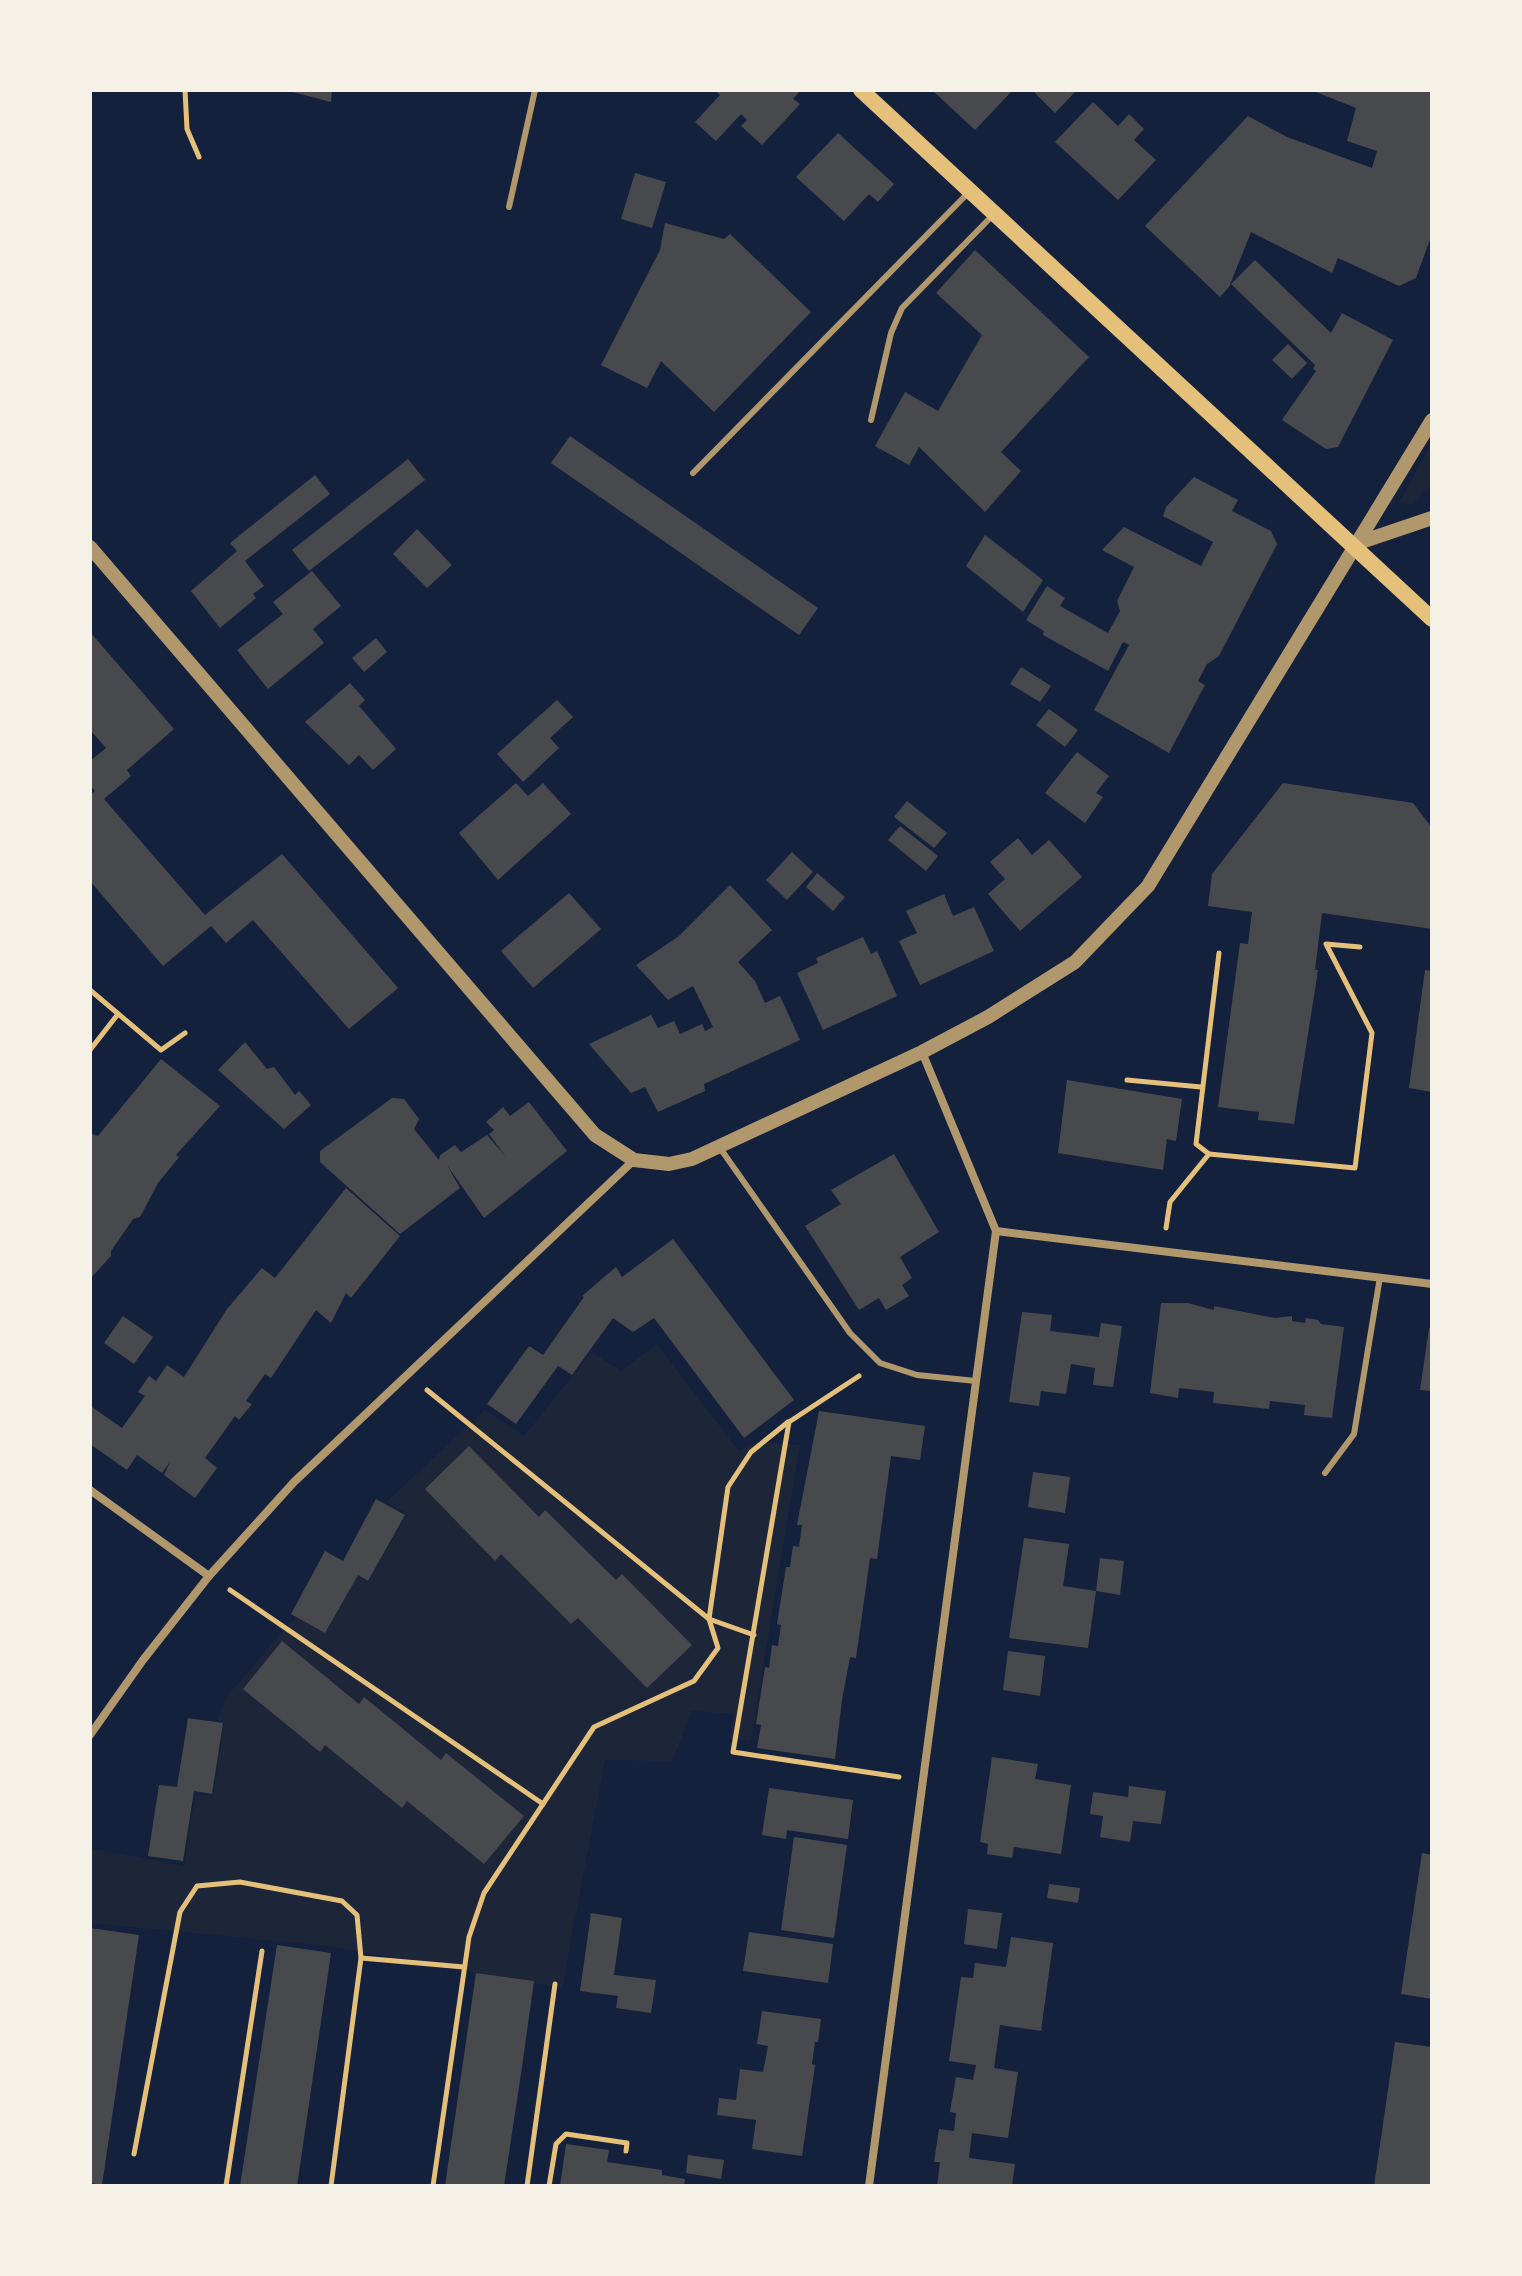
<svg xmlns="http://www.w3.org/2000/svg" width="1522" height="2276" viewBox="0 0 1522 2276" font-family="Figtree,sans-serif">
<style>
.green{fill:#1d2539}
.building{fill:#48494c}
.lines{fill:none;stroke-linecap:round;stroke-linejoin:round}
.path{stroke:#e5c07b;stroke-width:5}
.service{stroke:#b1986c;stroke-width:6}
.minor{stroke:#b1986c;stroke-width:8}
.tertiary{stroke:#b1986c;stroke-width:14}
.secondary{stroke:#e5c07b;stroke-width:16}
</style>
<rect width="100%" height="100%" fill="#14213d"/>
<!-- green -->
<g class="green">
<path d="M1432 443V484L1412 505 1399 503Z"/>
<path d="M657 1344 738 1450 758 1442 800 1445 751 1741 729 1739 733 1714 692 1711 672 1761 605 1760 562 1988 327 1946 90 1923V1848L184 1866 195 1795 213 1796 224 1723 217 1721 227 1696 296 1617 325 1633 357 1576 368 1583 407 1514 386 1502 485 1410 524 1436 592 1352 621 1371Z"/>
</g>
<!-- building -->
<g class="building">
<path d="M285 90H332L331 102Z"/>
<path d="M714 90H801L793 99 800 104 762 145 741 126 747 120 741 114 716 141 695 122 720 95Z"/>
<path d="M932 90H1013L975 130Z"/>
<path d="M1032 90H1077L1055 113Z"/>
<path d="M1311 90H1432V234L1416 278 1399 286 1338 258 1332 273 1251 232 1229 287 1220 297 1145 226 1248 116 1287 137 1372 168 1377 151 1347 141 1356 108Z"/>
<path d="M1093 102 1118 126 1129 114 1144 129 1134 140 1156 160 1118 200 1055 142Z"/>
<path d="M838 133 894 184 878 202 869 194 844 221 796 177Z"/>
<path d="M635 173 666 182 652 228 621 219Z"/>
<path d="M665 223 724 239 730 234 811 312 714 412 661 361 647 388 601 365 660 250Z"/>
<path d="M975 250 1089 357 1001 452 1021 471 985 512 919 447 909 465 875 446 905 392 938 411 982 335 936 293Z"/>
<path d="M1255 260 1331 333 1342 313 1393 340 1338 447 1326 449 1282 420 1316 371 1313 369 1315 365 1231 284Z"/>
<path d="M1288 344 1307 363 1292 379 1272 360Z"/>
<path d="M570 436 818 608 799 635 551 463Z"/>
<path d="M408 459 425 480 309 571 292 550Z"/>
<path d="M315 475 330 494 245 561 264 586 253 594 256 598 220 628 191 591 237 551 230 543Z"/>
<path d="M1194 477 1238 500 1232 511 1271 531 1277 544 1219 656 1207 664 1198 681 1205 685 1169 753 1094 710 1129 645 1123 642 1108 671 1043 635 1044 631 1026 620 1047 586 1065 598 1060 606 1108 633 1120 611 1117 601 1134 567 1102 550 1124 527 1201 566 1213 542 1163 516 1166 507Z"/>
<path d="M417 529 452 565 427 588 393 554Z"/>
<path d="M985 535 1043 580 1023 612 966 566Z"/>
<path d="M312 571 341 606 313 629 324 643 268 689 237 650 283 614 273 602Z"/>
<path d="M90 632 174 729 127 770 131 776 104 799 205 915 282 854 398 988 349 1029 253 920 226 943 211 926 163 966 90 881V795L95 791 90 785V761L106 748 90 730Z"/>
<path d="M376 638 387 652 364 672 352 658Z"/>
<path d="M1021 667 1051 686 1040 702 1010 684Z"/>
<path d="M350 683 365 700 359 706 396 749 373 770 359 755 349 765 305 722Z"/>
<path d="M557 700 573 717 550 738 559 748 523 782 497 754Z"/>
<path d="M1049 709 1078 730 1065 747 1036 725Z"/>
<path d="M1077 752 1109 776 1096 793 1103 797 1085 823 1045 793Z"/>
<path d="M516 783 528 796 543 783 571 814 498 880 459 833Z"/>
<path d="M1283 783 1413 803 1432 828V929L1322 913 1315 970H1318L1294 1124 1258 1120 1259 1112 1218 1107 1240 943 1248 944 1252 912 1208 906 1212 874Z"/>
<path d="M907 801 947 833 934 848 894 817Z"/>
<path d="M900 826 938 856 926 871 888 840Z"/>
<path d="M1018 838 1032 855 1049 840 1082 877 1020 931 988 894 1005 879 990 862Z"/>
<path d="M792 852 813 872 787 900 766 880Z"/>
<path d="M817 873 845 897 833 911 806 887Z"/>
<path d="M730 885 772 930 738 962 755 981 765 1003 780 996 800 1040 704 1084 705 1091 658 1112 645 1087 631 1093 589 1044 651 1015 658 1028 674 1021 680 1034 702 1024 705 1031 713 1027 693 986 668 1000 636 965 679 936Z"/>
<path d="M569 893 601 929 533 988 501 951Z"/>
<path d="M944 894 953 916 974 907 994 951 920 985 899 941 917 933 906 911Z"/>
<path d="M863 937 871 954 877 951 897 996 823 1030 797 973 818 963 816 958Z"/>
<path d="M1425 970 1432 971V1092L1409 1088Z"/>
<path d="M245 1042 267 1069 274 1067 295 1095 299 1091 311 1105 284 1129 218 1070Z"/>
<path d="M161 1059 220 1106 176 1155 179 1157 158 1183 140 1217 133 1219 111 1251V1256L90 1279V1133L98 1136Z"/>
<path d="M1067 1080 1182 1099 1176 1141 1167 1139 1163 1170 1058 1153Z"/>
<path d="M392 1098 404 1099 419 1119 414 1129 439 1160 440 1155 455 1145 461 1152 487 1135 506 1157 489 1134 494 1130 486 1122 503 1107 510 1116 529 1102 567 1151 484 1218 447 1165 460 1188 400 1234 320 1162V1151Z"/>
<path d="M894 1154 939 1232 900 1257 912 1278 902 1285 909 1296 886 1310 879 1298 859 1310 805 1226 841 1204 831 1190Z"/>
<path d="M346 1188 400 1236 351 1298 346 1293 331 1323 316 1310 271 1378 265 1374 246 1401 252 1404 239 1420 235 1416 205 1458 217 1468 195 1498 164 1475 170 1462 162 1473 137 1455 127 1470 90 1444 92 1407 122 1428 145 1396 138 1392 149 1376 156 1381 167 1365 184 1377 227 1309 262 1268 275 1278Z"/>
<path d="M673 1239 794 1400 744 1438 654 1318 633 1332 613 1318 572 1375 558 1366 516 1424 487 1404 529 1346 543 1355 584 1297 582 1296 616 1267 622 1277Z"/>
<path d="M1161 1303H1188L1214 1310V1306L1275 1318 1292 1316V1321L1305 1323 1306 1318 1318 1320 1321 1324 1344 1327 1332 1418 1304 1415 1305 1405 1270 1401 1269 1409 1213 1403 1214 1392 1179 1388 1178 1398 1150 1393Z"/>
<path d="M1022 1312 1052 1315 1050 1331 1099 1337 1101 1323 1122 1326 1113 1387 1093 1385 1095 1368 1071 1364 1066 1394 1041 1391 1039 1406 1009 1402Z"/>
<path d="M123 1316 153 1337 134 1364 104 1343Z"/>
<path d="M1429 1328H1432V1391L1420 1390Z"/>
<path d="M819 1411 925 1426 920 1460 891 1456 877 1559 870 1558 856 1658 850 1657 842 1700 835 1759 757 1748 761 1725 756 1724 765 1667 769 1668 772 1645 778 1646 781 1625 777 1624 786 1567H790L793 1546 799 1547 802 1525H797Z"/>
<path d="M469 1446 539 1517 545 1510 616 1580 622 1574 692 1645 647 1688 578 1618 571 1624 501 1554 495 1561 425 1489Z"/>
<path d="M1033 1472 1070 1477 1065 1513 1028 1507Z"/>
<path d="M376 1499 405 1515 368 1581 358 1575 325 1633 291 1614 325 1551 343 1561Z"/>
<path d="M1024 1538 1069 1544 1063 1586 1096 1591 1088 1648 1009 1638Z"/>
<path d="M1100 1558 1124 1561 1120 1595 1096 1591Z"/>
<path d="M282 1641 359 1704 364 1697 441 1760 446 1753 524 1816 484 1864 407 1801 402 1808 325 1745 320 1752 243 1689Z"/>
<path d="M1008 1651 1045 1656 1040 1696 1003 1690Z"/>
<path d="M188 1718 223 1723 212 1794 194 1791 183 1861 148 1856 159 1785 177 1787Z"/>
<path d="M992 1757 1038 1764 1035 1779 1071 1785 1061 1854 1014 1847 1012 1858 987 1854 988 1844 980 1842Z"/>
<path d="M1129 1786 1166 1791 1161 1824 1133 1821 1130 1842 1100 1837 1103 1816 1090 1814 1093 1792 1128 1797Z"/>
<path d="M769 1788 853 1800 848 1839 787 1830 786 1839 762 1835Z"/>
<path d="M794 1837 847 1845 834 1938 781 1930Z"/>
<path d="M1422 1853 1432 1855V1999L1401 1994Z"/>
<path d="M1049 1884 1080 1888 1078 1903 1047 1898Z"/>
<path d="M968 1909 1002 1913 997 1949 964 1944Z"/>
<path d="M591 1913 622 1918 614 1975 656 1980 651 2013 616 2008 618 1996 580 1991Z"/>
<path d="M90 1928 139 1935 102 2185 90 2183Z"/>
<path d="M749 1932 833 1944 828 1983 743 1971Z"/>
<path d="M1011 1937 1053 1943 1041 2031 1000 2025 994 2068 1018 2072 1008 2138 972 2133 969 2158 1015 2164 1012 2186H937L940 2162H934L939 2129 954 2131 956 2113 950 2112 956 2077 973 2080 976 2065 949 2061 961 1977 973 1978 975 1963 1006 1967Z"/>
<path d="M277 1945 331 1953 297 2186H240Z"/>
<path d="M476 1973 534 1981 522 2067 504 2186H445Z"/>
<path d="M762 2011 821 2019 818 2042H815L812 2064 815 2065 802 2156 752 2149 756 2120 717 2115 719 2098 736 2100 740 2069 763 2072 768 2046 757 2044Z"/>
<path d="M1395 2042 1432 2047V2186H1374Z"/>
<path d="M566 2144 609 2150 607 2162 662 2170V2175L685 2179 684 2186H560Z"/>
<path d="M688 2155 724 2160 721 2179 686 2173Z"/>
</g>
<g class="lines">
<!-- path -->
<g class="path">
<path d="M185 90 187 129 199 157"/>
<path d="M90 990 161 1050 185 1033"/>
<path d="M90 1050 118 1014"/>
<path d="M1127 1080 1201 1087"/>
<path d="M1209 1154 1196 1144 1219 953"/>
<path d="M1166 1228 1170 1202 1209 1154 1355 1168 1372 1033 1326 944 1360 947"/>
<path d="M859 1376 789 1422 733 1752 899 1777"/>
<path d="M427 1390 709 1619 728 1487 751 1452 788 1422"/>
<path d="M230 1590 543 1804"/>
<path d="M134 2154 180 1912 197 1886 240 1882 342 1901 357 1915 361 1958"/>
<path d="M226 2186 262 1951"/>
<path d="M331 2186 361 1958 464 1967"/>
<path d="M433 2186 469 1937 484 1893 594 1727 694 1681 718 1648 709 1619 754 1635"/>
<path d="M527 2186 555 1984"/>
<path d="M549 2186 556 2144 566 2134 627 2143 626 2151"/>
</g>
<!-- service -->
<g class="service">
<path d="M509 207 535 90"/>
<path d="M871 420 891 333 902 308 993 215"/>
<path d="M693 473 969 192"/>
<path d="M720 1148 850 1333 880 1363 917 1375 976 1381"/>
<path d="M1325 1473 1354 1434 1380 1277"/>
</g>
<!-- minor -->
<g class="minor">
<path d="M996 1231 1432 1284"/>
<path d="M90 1490 209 1576"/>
<path d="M90 1735 143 1660 209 1576 294 1482 634 1160"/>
<path d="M869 2186 996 1231 922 1052"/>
</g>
<!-- tertiary -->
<g class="tertiary">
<path d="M1355 544 1432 518"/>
<path d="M90 547 595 1135 634 1160 669 1164 692 1159 922 1052 988 1017 1075 962 1148 886 1432 420"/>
</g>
<!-- secondary -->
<path class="secondary" d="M861 90 1432 619"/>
</g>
<!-- border -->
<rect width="1522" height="2276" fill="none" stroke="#f6f1e7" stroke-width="184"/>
</svg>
